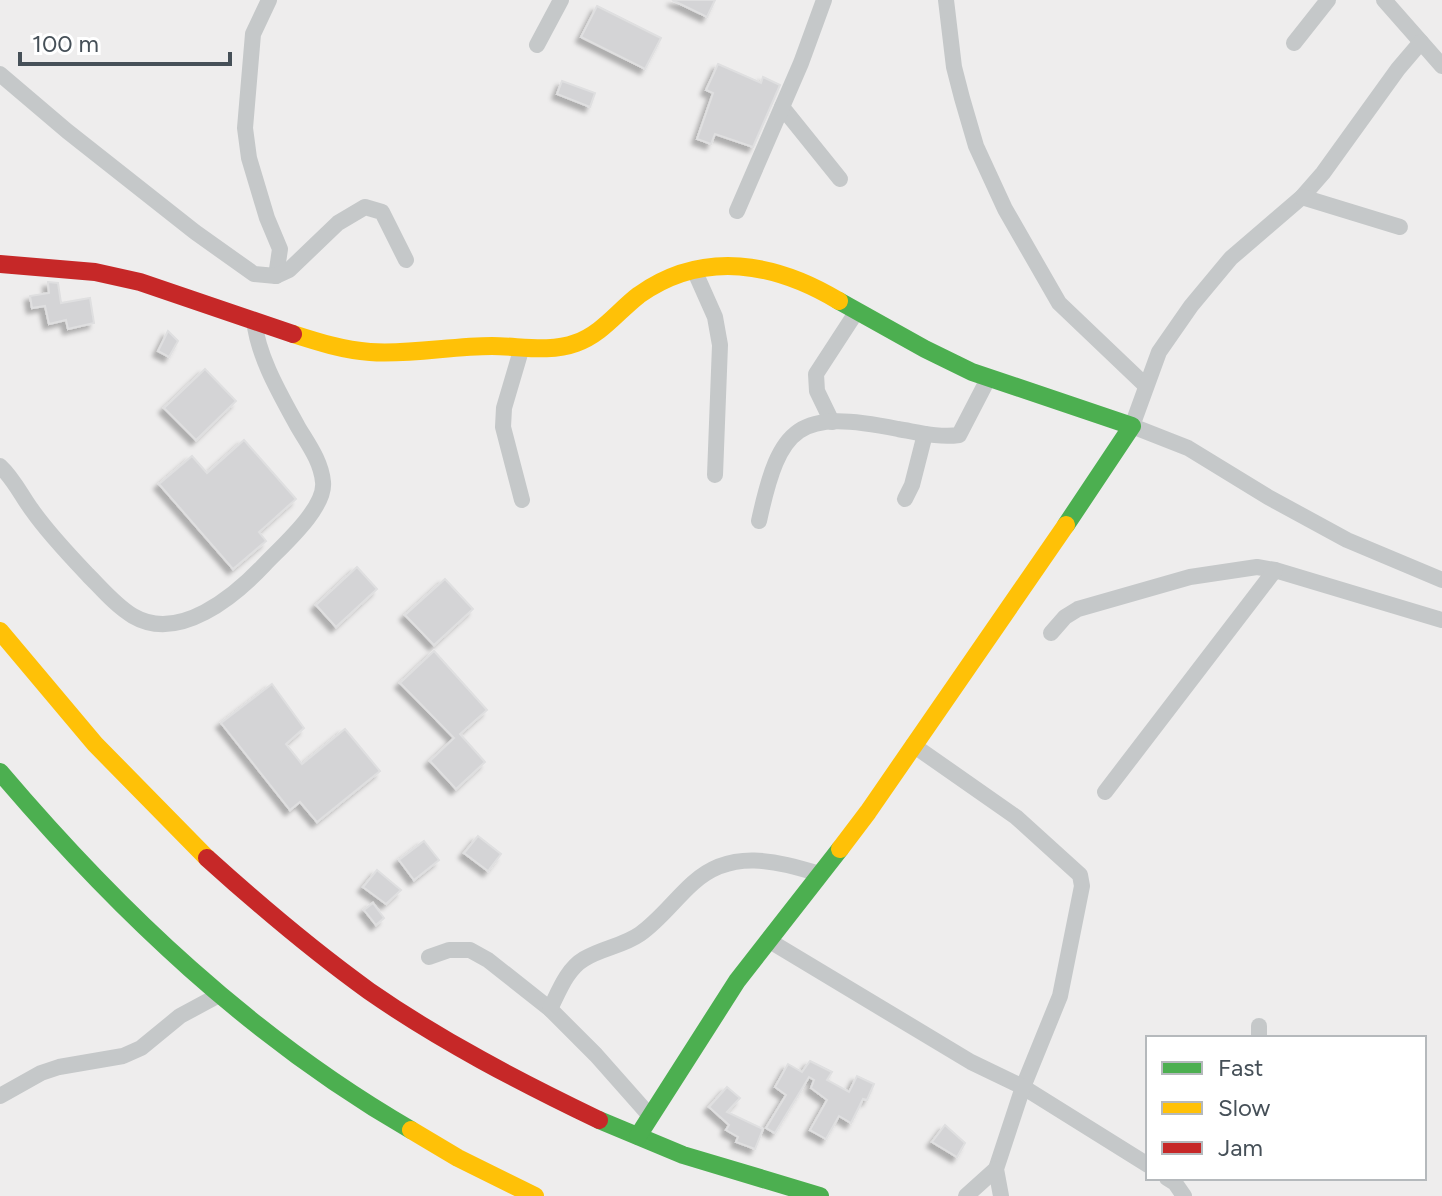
<svg xmlns="http://www.w3.org/2000/svg" width="1442" height="1196" viewBox="0 0 1442 1196" font-family="Figtree,sans-serif">
<style>
.building{fill:#d4d4d6;stroke:#dfdfe0;stroke-width:2;filter:url(#shadow)}
.lines{fill:none;stroke-linecap:round;stroke-linejoin:round}
.street{stroke:#c5c8c9;stroke-width:16}
.fast{stroke:#4caf50;stroke-width:18}
.slow{stroke:#ffc107;stroke-width:18}
.jam{stroke:#c62828;stroke-width:18}
</style>
<defs>
<filter id="shadow"><feDropShadow dx="-5" dy="5" stdDeviation="2" flood-color="#0004"/></filter>
</defs>
<rect width="100%" height="100%" fill="#eeeded"/>
<!-- building -->
<g class="building">
<path d="M672 0H715L707 17Z"/>
<path d="M597 6 661 38 645 69 581 37Z"/>
<path d="M718 64 761 83 763 77 780 85 753 147 715 134 711 144 697 139 713 93 706 90Z"/>
<path d="M562 81 595 93 590 107 557 94Z"/>
<path d="M48 282 58 283 61 303 90 298 94 323 68 329 66 320 49 324 45 306 32 308 30 296 49 293Z"/>
<path d="M168 331 178 341 169 357 158 351Z"/>
<path d="M205 369 236 401 196 440 164 408Z"/>
<path d="M244 440 296 499 259 532 266 541 233 569 159 484 192 456 207 473Z"/>
<path d="M357 567 377 589 336 627 316 605Z"/>
<path d="M445 579 473 609 434 645 405 615Z"/>
<path d="M434 651 487 710 460 734 485 762 456 789 430 761 454 738 400 683Z"/>
<path d="M272 684 304 728 286 744 302 764 345 729 380 771 317 822 300 802 290 810 221 723Z"/>
<path d="M478 836 501 854 488 871 464 853Z"/>
<path d="M424 841 439 860 414 880 399 860Z"/>
<path d="M377 870 401 890 386 904 363 887Z"/>
<path d="M373 903 384 918 376 925 364 910Z"/>
<path d="M810 1061 832 1072 827 1080 849 1092 857 1076 874 1084 867 1100 863 1099 851 1123 839 1116 826 1139 810 1130 827 1100 811 1088 814 1080 809 1077 775 1133 773 1132 766 1128 786 1095 775 1087 788 1064 802 1072Z"/>
<path d="M727 1087 740 1098 727 1112 763 1129 755 1149 736 1142 738 1137 726 1130 729 1125 709 1107Z"/>
<path d="M945 1125 965 1143 957 1157 932 1142Z"/>
</g>
<g class="lines">
<!-- street -->
<g class="street">
<path d="M269 0 253 34 245 128 249 158 267 218 280 249 276 276"/>
<path d="M946 0 954 67 962 98 976 146 1005 209 1059 303 1145 385"/>
<path d="M1384 0 1421 42"/>
<path d="M1294 43 1328 0"/>
<path d="M537 45 561 0"/>
<path d="M1442 66 1421 42 1398 69 1323 173 1302 197 1231 258 1191 306 1159 352 1132 426 1188 448 1268 497 1347 540 1442 580"/>
<path d="M0 74 67 131 195 232 254 274 276 276 289 270 338 223 365 207 382 212 406 260"/>
<path d="M782 107 840 179"/>
<path d="M1302 197 1400 227"/>
<path d="M737 211 801 63 824 0"/>
<path d="M695 272 715 317 720 345 715 475"/>
<path d="M522 347 504 408 503 427 522 500"/>
<path d="M832 422 817 391 816 374 857 311"/>
<path d="M0 466C14 479 21 495 32 510 48 533 69 555 88 575 101 588 116 606 133 616 179 643 235 596 265 564 282 546 326 508 323 482 321 461 308 444 298 427 280 394 258 357 254 320"/>
<path d="M905 499 912 485 925 434"/>
<path d="M759 521C780 424 798 409 898 429 917 432 939 438 959 435L988 379"/>
<path d="M1051 633 1065 617 1078 609 1190 577 1257 567 1275 570 1442 620"/>
<path d="M913 745 1016 817 1080 875 1082 886 1060 996 1023 1087 1148 1165"/>
<path d="M1105 792 1275 570"/>
<path d="M768 940 971 1062 1023 1087 996 1169 1001 1196"/>
<path d="M429 957 449 950H470L488 960 550 1009 596 1055 650 1116"/>
<path d="M550 1009C559 991 567 969 584 959 602 948 623 946 640 934 660 920 675 899 693 883 731 848 776 861 820 874"/>
<path d="M1259 1026V1038"/>
<path d="M0 1096 41 1073 59 1067 123 1056 141 1048 180 1016 219 995"/>
<path d="M1167 1178 1175 1183 1184 1196"/>
<path d="M966 1196 996 1169"/>
</g>
<!-- fast -->
<g class="fast">
<path d="M839 301 925 349 972 372 1132 426 1066 525"/>
<path d="M0 772C119 912 252 1038 411 1130"/>
<path d="M599 1120 683 1155 820 1196"/>
<path d="M638 1136 737 981 840 849"/>
</g>
<!-- slow -->
<g class="slow">
<path d="M293 334C318 342 343 350 370 352 410 355 451 346 492 346 520 346 549 353 576 343 602 334 618 311 639 295 704 249 776 263 839 301"/>
<path d="M0 631 95 744 207 858"/>
<path d="M840 849 868 812 1066 525"/>
<path d="M411 1130 458 1158 535 1196"/>
</g>
<!-- jam -->
<g class="jam">
<path d="M0 264 95 272 140 282 293 334"/>
<path d="M207 858C259 905 312 950 369 991 441 1041 520 1082 599 1120"/>
</g>
</g>
<!-- legend -->
<rect x="1146" y="1036" width="280" height="144" fill="#ffffff" stroke="#b5b9bc" stroke-width="2"/>
<rect x="1162" y="1062" width="40" height="12" fill="#4caf50" stroke="#b5b9bc" stroke-width="2"/>
<text x="1218" y="1076" font-size="24" fill="#465058">Fast</text>
<rect x="1162" y="1102" width="40" height="12" fill="#ffc107" stroke="#b5b9bc" stroke-width="2"/>
<text x="1218" y="1116" font-size="24" fill="#465058">Slow</text>
<rect x="1162" y="1142" width="40" height="12" fill="#c62828" stroke="#b5b9bc" stroke-width="2"/>
<text x="1218" y="1156" font-size="24" fill="#465058">Jam</text>
<!-- scale -->
<path d="M20 52v12h210v-12" fill="none" stroke="#465058" stroke-width="4"/>
<text x="32" y="52" font-size="24" fill="#465058" stroke="#ffffff" stroke-width="6" paint-order="stroke">100 m</text>
</svg>
